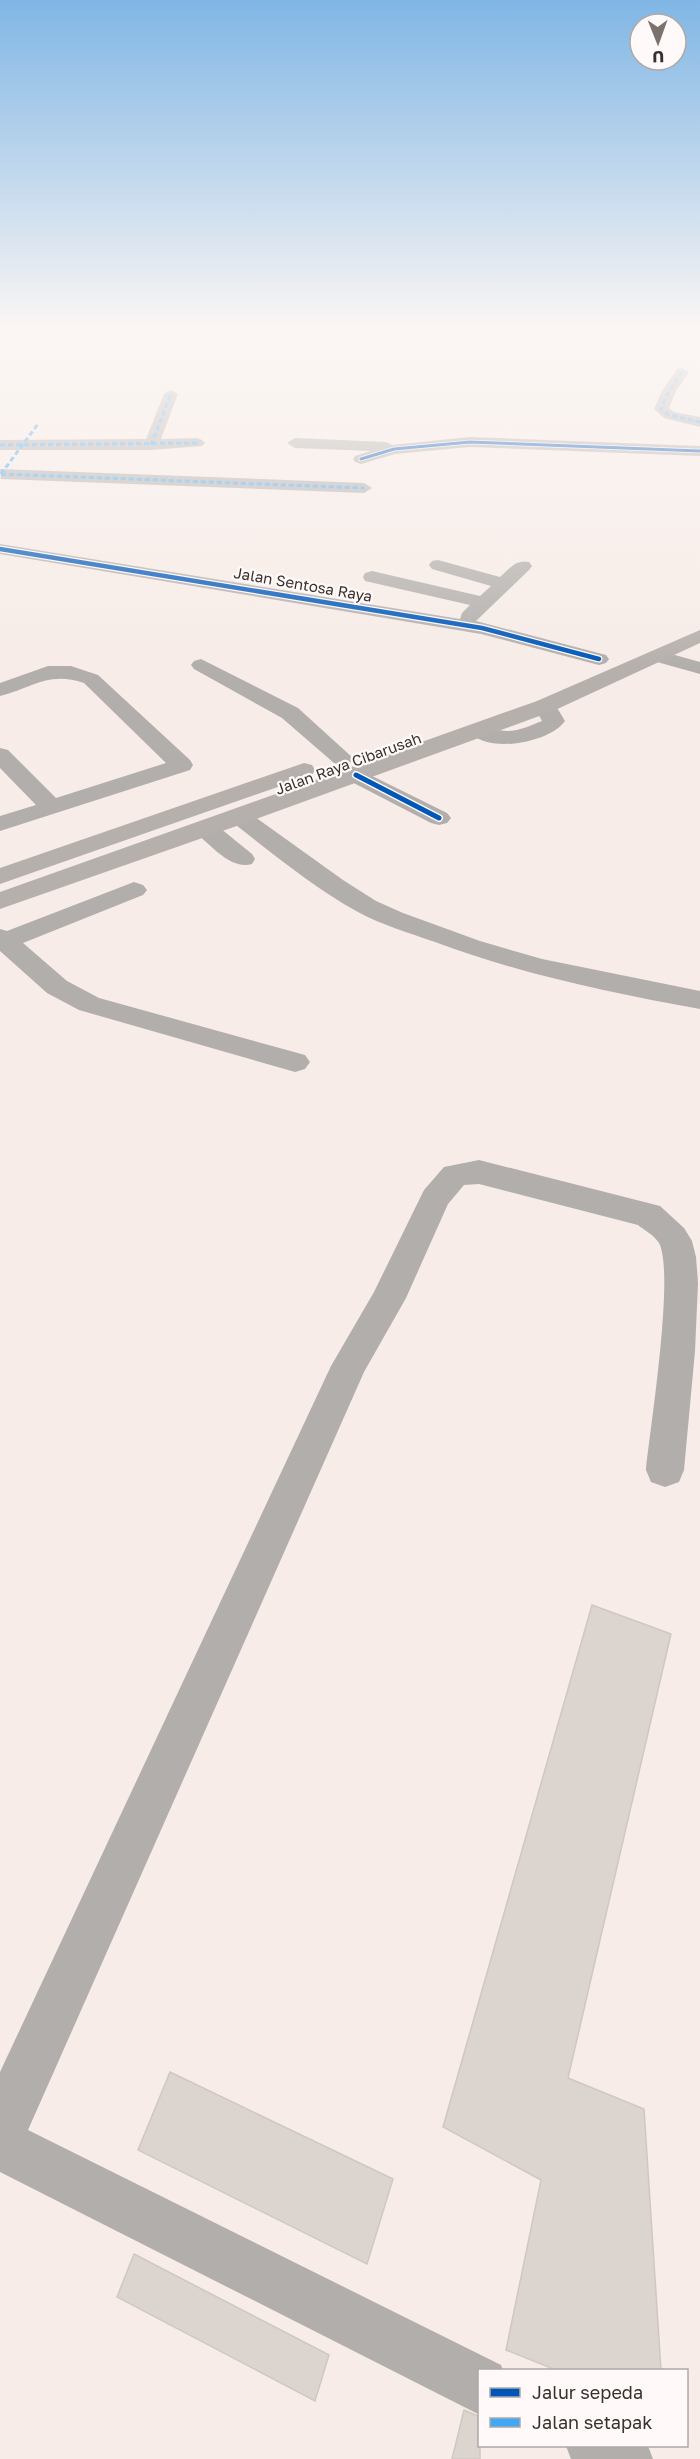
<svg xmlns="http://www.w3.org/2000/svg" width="700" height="2459" viewBox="0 0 700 2459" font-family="'Golos Text',sans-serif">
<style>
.building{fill:#dcd4cf;stroke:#cfc8c2;stroke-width:1.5}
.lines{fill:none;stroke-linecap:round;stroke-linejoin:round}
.minor{fill:#b2aeac;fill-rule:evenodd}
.major{fill:#b6b0ad;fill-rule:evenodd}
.quiet{stroke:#3fa9f5;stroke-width:3;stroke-dasharray:5 3;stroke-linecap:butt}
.cycleway-far2-casing{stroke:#fffaf9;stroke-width:4.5}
.cycleway-far1-casing{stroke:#fffaf9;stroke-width:7}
.cycleway-casing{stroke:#fffaf9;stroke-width:8}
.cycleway-far2{stroke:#0057b8;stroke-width:3}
.cycleway-far1{stroke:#0057b8;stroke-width:4.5}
.cycleway{stroke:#0057b8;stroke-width:5}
.labels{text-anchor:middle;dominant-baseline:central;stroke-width:4.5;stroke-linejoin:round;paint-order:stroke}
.far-street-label{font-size:15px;fill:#38302c;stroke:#fffaf9}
</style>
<rect width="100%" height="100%" fill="#f7ece7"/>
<!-- building -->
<g class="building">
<path d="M592 1605 671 1634 568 2078 644 2109 661 2370H556L506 2350 541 2180 443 2127Z"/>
<path d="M170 2072 393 2179 367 2264 138 2150Z"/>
<path d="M134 2254 329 2355 315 2401 117 2297Z"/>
<path d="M464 2410 480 2417V2459H452Z"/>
</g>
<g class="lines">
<!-- minor -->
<g class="minor">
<path d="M682 368 689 372 676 391 669 408 674 412 700 417V427L664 418 654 409 662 391 677 369Z"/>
<path d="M171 390 178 394 161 439 197 438 202 440 205 443 202 446 151 450H0V440L146 439 164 394Z"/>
<path d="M470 437 700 446V456L470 447 395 454 361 464 355 462 353 459 355 456 371 451 295 448 287 443 295 438 386 442 392 445Z"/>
<path d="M0 469 364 483 372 488 364 493 1 479Z"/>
<path d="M0 544 460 619 462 613 470 605 365 581 363 577 365 573 372 571 480 596 491 586 432 569 429 565 432 561 438 560 500 577C509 569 516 559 529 562L532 566 529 570 476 621 606 655 609 659 606 663 599 665 481 634 0 554Z"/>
<path d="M657 650 700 662V674L650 660 647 656 650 652Z"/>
<path d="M201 659 298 708 353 758 350 763 342 765 334 763 282 718 194 669 191 665 194 661Z"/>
<path d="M48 666H71L98 675 190 760 193 765 190 770 0 831V816L36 805 0 768V748L8 750 56 798 166 763 84 683C48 671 33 688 0 696V683Z"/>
<path d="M545 700 553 701 565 721C550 743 485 755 468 730L471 725C483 722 489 728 499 730 514 734 529 726 542 721L534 706 537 701Z"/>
<path d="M356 768 447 813 451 818 447 823 439 825 431 823 348 780 345 775 348 770Z"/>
<path d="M240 810 248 812 343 880 376 901 403 913 480 941 542 959 700 991V1009C610 993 521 974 435 942 409 933 382 925 358 912 313 887 272 853 232 822L228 817 232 812Z"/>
<path d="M206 822 215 824 252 854 255 859 252 864C231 870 213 847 197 834L194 829 197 824Z"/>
<path d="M134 882 143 885 147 890 143 895 23 943 67 981 99 998 305 1055 310 1062 305 1069 295 1072 79 1010 47 993 0 951V929L7 931Z"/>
<path d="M479 1160 660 1206 684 1228 692 1241 696 1257 698 1283 695 1351 684 1470 679 1482 665 1487 651 1482 646 1470C650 1429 675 1273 659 1243 654 1235 644 1230 638 1225L479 1184 464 1185 448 1204 406 1298 364 1372 28 2130 501 2365 503 2370H480V2415L0 2172V2072L331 1366 374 1292 424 1190 444 1167Z"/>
<path d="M566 2446H648L653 2459H571Z"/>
</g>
<!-- major -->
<g class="major">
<path d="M700 630V643L553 711 248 822 0 909V892L537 701Z"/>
<path d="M304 763 312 765 315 770 312 775 0 884V868Z"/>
</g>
<!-- quiet -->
<g class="quiet">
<path d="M682 372 669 391 661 409 669 415 700 422"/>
<path d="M0 445 197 443"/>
<path d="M151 445 171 394"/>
<path d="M1 474 364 488"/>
<path d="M1 474 38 424"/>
</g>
<defs>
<path id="cycleway-far2" d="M361 459 394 449 470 442 700 451"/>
<path id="cycleway-far1" d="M0 549 482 628 599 659"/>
<path id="cycleway" d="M356 775 439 818"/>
</defs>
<!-- cycleway-far2 casing -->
<use href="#cycleway-far2" class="cycleway-far2-casing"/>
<!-- cycleway-far1 casing -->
<use href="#cycleway-far1" class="cycleway-far1-casing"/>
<!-- cycleway casing -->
<use href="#cycleway" class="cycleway-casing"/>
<!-- cycleway-far2 -->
<use href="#cycleway-far2" class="cycleway-far2"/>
<!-- cycleway-far1 -->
<use href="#cycleway-far1" class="cycleway-far1"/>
<!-- cycleway -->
<use href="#cycleway" class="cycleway"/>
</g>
<!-- sky -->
<linearGradient id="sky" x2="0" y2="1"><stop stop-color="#80b6e5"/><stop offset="0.49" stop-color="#fbf6f4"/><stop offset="1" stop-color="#fbf6f4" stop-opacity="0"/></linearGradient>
<rect width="700" height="669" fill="url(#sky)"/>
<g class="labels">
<!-- far-street labels -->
<g class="far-street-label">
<text transform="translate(303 584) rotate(10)">Jalan Sentosa Raya</text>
<text transform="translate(348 763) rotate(-20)">Jalan Raya Cibarusah</text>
</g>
</g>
<!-- legend -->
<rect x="478" y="2369" width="210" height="78" fill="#fffaf9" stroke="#afa9a7" stroke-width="1.5"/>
<rect x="490" y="2388" width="30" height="9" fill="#0057b8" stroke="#afa9a7" stroke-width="1.5"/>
<text x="532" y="2399" font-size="18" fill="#38302c">Jalur sepeda</text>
<rect x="490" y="2418" width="30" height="9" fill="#3fa9f5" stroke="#afa9a7" stroke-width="1.5"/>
<text x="532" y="2429" font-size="18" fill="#38302c">Jalan setapak</text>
<!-- north arrow -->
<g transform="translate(658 42) rotate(179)"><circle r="28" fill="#fffaf9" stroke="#afa9a7" stroke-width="1.5"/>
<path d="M0-4.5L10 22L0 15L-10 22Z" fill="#7b726d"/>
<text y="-9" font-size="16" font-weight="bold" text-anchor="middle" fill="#38302c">U</text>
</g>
</svg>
